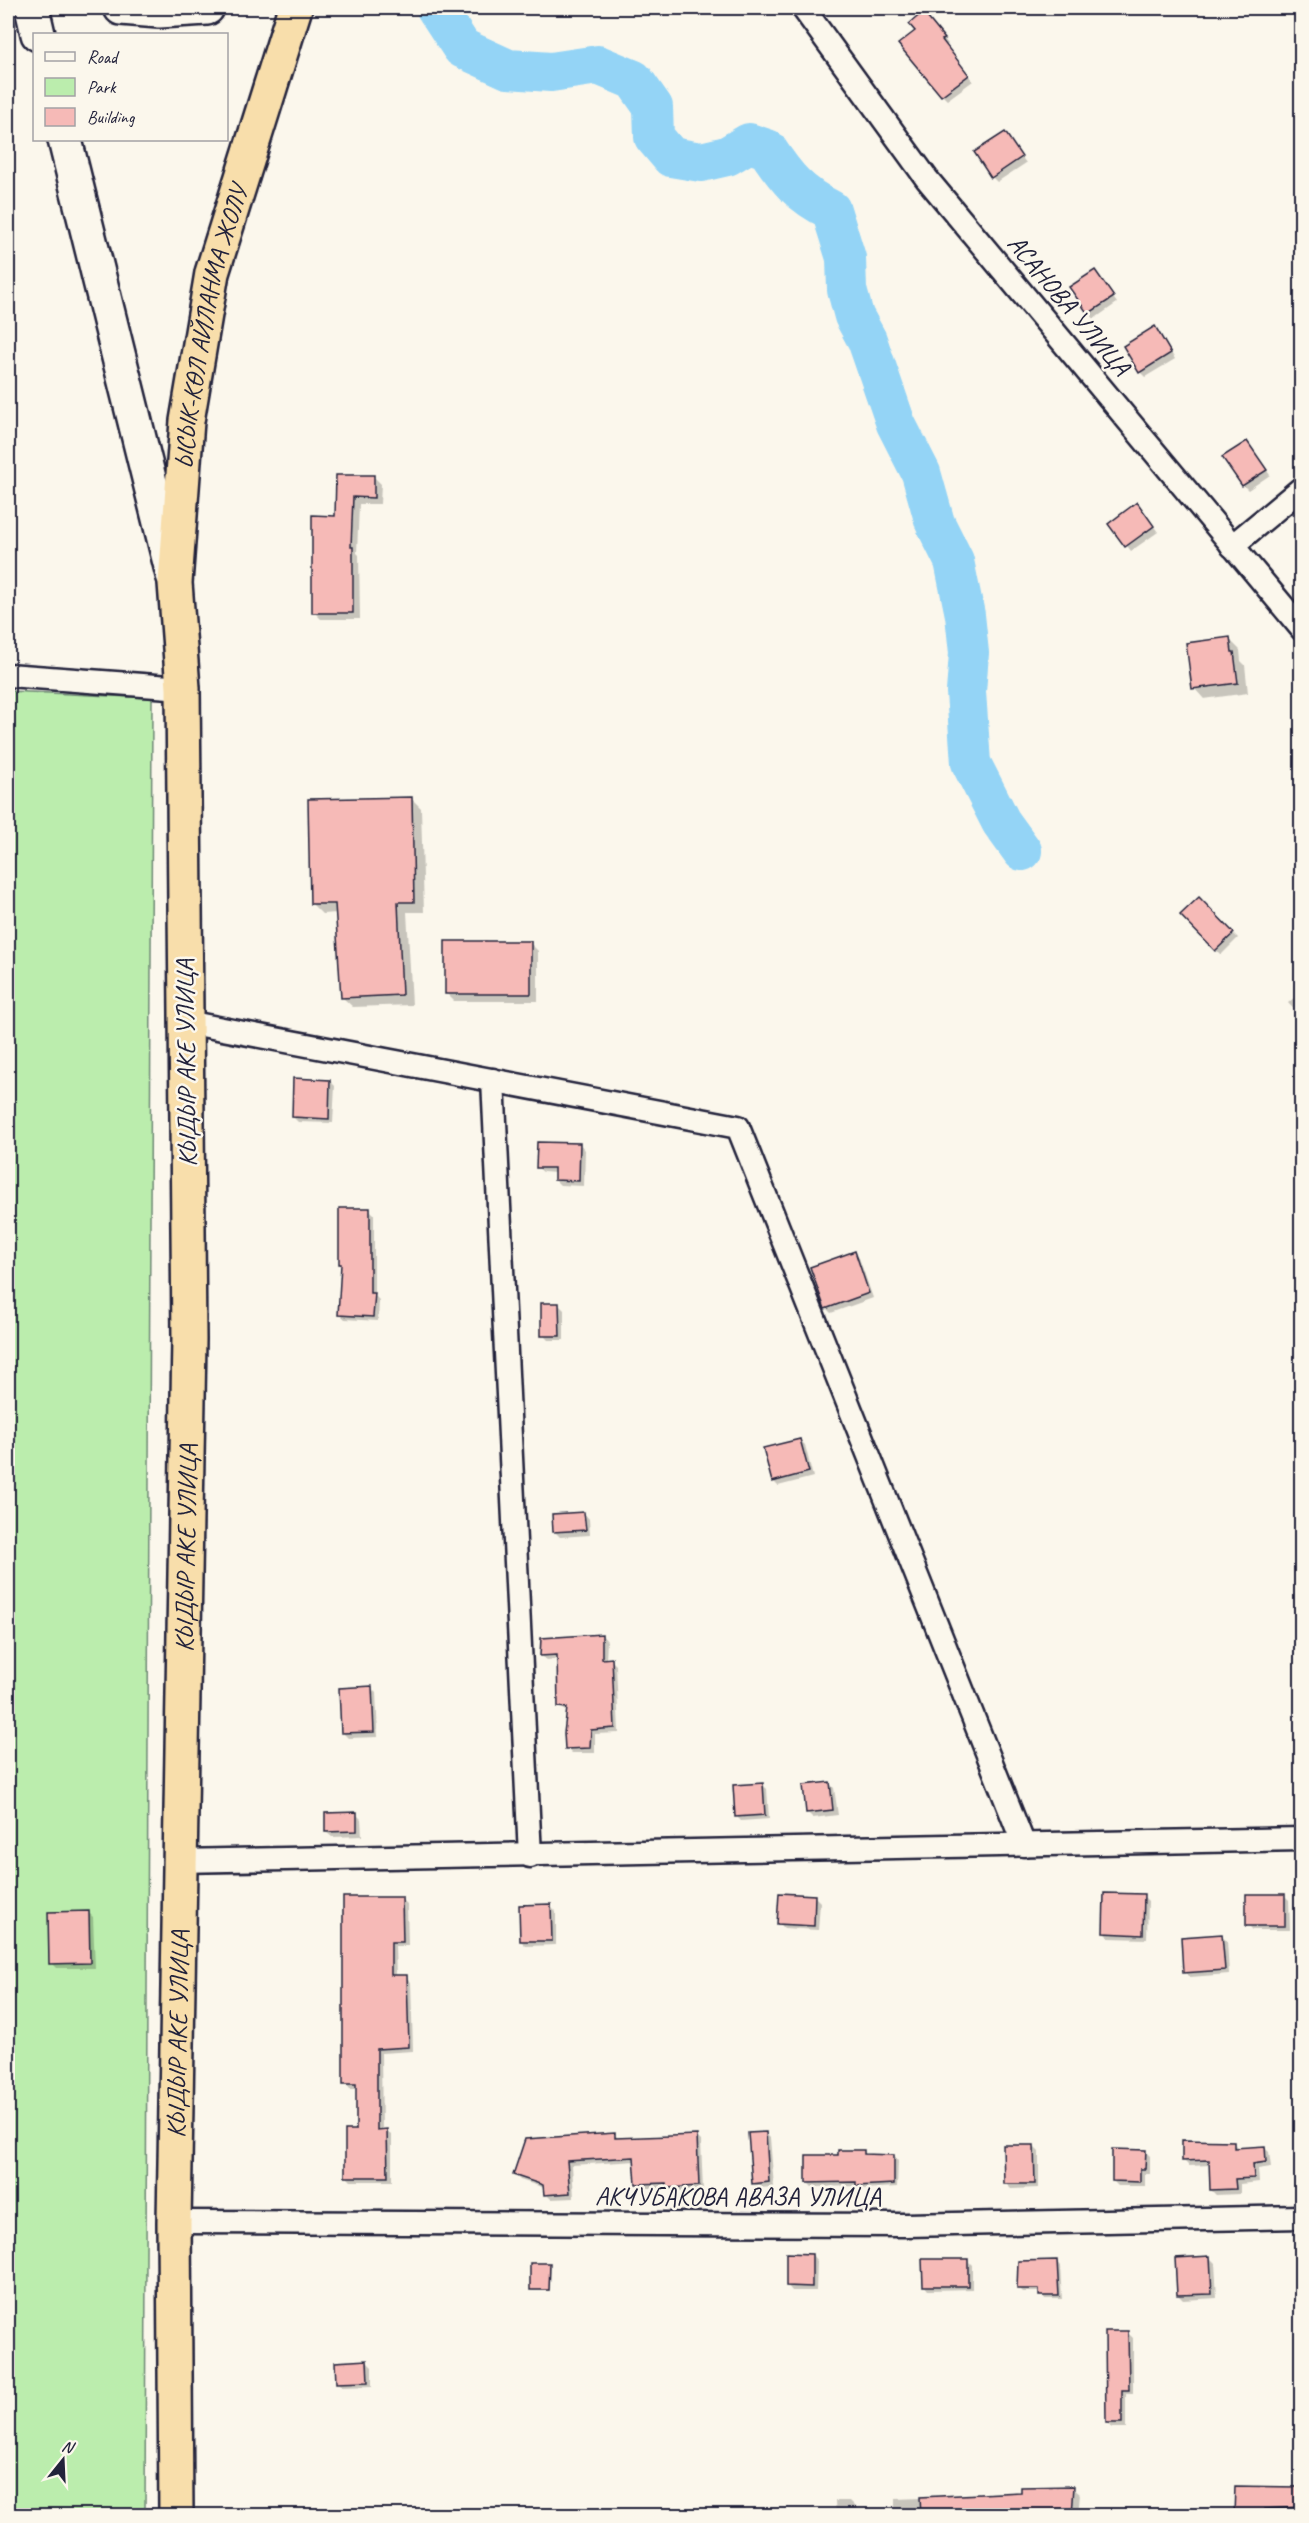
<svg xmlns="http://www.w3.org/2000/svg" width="1309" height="2523" viewBox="0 0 1309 2523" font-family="Caveat,sans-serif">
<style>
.green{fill:#bbedad;stroke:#6e8874;stroke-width:1.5}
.shadow{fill:#0003}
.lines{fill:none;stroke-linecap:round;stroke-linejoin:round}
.river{stroke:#94d4f6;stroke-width:40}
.building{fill:#f6bab7;stroke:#22223b;stroke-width:1.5}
.street-casing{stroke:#22223b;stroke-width:27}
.secondary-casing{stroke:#22223b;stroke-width:38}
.highway-casing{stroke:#22223b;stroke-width:38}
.street{stroke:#fbf7ec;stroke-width:22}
.secondary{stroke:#fbf7ec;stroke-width:33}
.highway{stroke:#f8deab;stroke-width:33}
.labels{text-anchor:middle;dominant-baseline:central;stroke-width:5;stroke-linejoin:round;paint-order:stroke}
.street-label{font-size:26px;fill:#22223b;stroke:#fbf7ec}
</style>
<rect width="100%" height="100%" fill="#fbf7ec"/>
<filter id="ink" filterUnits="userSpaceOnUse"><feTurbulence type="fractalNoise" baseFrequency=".0167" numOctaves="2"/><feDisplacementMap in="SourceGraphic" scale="12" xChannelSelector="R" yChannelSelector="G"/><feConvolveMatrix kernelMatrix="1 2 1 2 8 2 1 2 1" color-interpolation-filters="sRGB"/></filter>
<g filter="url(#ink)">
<!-- green -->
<path class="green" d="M8 691 152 698 145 2515 8 2516Z"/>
<!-- shadow -->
<g class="shadow">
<path d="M928 19 948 44 946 46 973 81 947 100 942 95 917 31Z"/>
<path d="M1005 134 1026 163 997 182 992 177Z"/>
<path d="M1095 272 1117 303 1094 319 1072 287Z"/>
<path d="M1155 328 1175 359 1145 377 1140 372Z"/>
<path d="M1247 443 1270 475 1248 490 1243 485Z"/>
<path d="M337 476 374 477 381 484 380 504H359L357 553 359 555 360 619H321L314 612 337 518Z"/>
<path d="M1137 504 1158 532 1131 551 1110 524Z"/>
<path d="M1229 639 1240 650 1241 661 1245 665 1248 693 1204 699 1194 688Z"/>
<path d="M411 798 421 808 424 912H407L412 1005 353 1007 343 998 337 913 322 914 312 904Z"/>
<path d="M1199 899 1238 938 1221 955 1182 915Z"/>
<path d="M530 943 538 951V1001H454L446 993Z"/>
<path d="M1302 991V1018L1288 1003Z"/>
<path d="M330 1081 335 1086 333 1123 298 1122 293 1117Z"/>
<path d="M580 1144 585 1150 584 1186 560 1185 555 1180 556 1173 543 1172 537 1167Z"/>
<path d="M369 1209 374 1214V1295L379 1300 378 1321 345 1319 340 1314 342 1266 340 1263Z"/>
<path d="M854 1253 859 1258 873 1298 831 1313 826 1308Z"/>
<path d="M559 1305 564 1310V1340H548L543 1335Z"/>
<path d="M800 1440 805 1445 813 1477 778 1486 773 1481Z"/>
<path d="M584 1513 589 1519 590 1535 560 1537 555 1532Z"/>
<path d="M602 1635 607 1641 606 1660H611L616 1665 619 1733 595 1734V1753H572L567 1748 568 1712 560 1707 559 1659 546 1660 541 1655Z"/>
<path d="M371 1688 376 1693 378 1737 348 1738 343 1733Z"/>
<path d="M829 1783 834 1788 838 1815 813 1818 808 1813Z"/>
<path d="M762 1784 767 1789 769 1819 741 1821 736 1816Z"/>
<path d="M356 1814 361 1819 362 1836 332 1837 326 1832Z"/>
<path d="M1284 1895 1289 1900 1290 1930H1253L1248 1925Z"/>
<path d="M1143 1896 1148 1901 1147 1939 1109 1938 1104 1933Z"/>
<path d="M815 1897 820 1902 818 1930 784 1928 779 1923Z"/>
<path d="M402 1899 407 1904 408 1946H395L396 1977H406L411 1982 413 2051 381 2053 382 2131H387L392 2136V2181H351L346 2176 358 2131V2089H350L345 2083Z"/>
<path d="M551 1906 556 1911V1945L526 1946 521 1941Z"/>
<path d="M88 1912 93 1917 95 1968H56L51 1963Z"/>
<path d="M1221 1936 1227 1941 1229 1974 1190 1977 1185 1972Z"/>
<path d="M765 2133 770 2138 774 2187 758 2188 753 2183Z"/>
<path d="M615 2135 619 2139 696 2136 701 2141 703 2191 674 2192 669 2188H642L637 2183 636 2161 572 2165 574 2198 551 2199 546 2194 545 2188 520 2180 515 2175Z"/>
<path d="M1233 2142 1239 2150 1264 2147 1269 2152 1271 2167 1258 2169 1259 2182 1240 2184V2194L1216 2195 1211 2190 1210 2165 1189 2166 1183 2160Z"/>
<path d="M1033 2146 1039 2152V2188L1011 2189 1006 2184Z"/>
<path d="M863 2151 867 2155 894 2156 898 2160 897 2187 862 2189 859 2186 812 2187 808 2183 840 2156Z"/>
<path d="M1145 2151 1150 2156V2174H1145V2186H1118L1113 2181Z"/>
<path d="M1299 2241H1302V2313L1298 2310 1297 2282 1300 2281Z"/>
<path d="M812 2255 817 2261 816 2291H792L787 2285Z"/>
<path d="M1210 2258 1215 2263 1217 2298 1183 2300 1178 2295Z"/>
<path d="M968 2261 972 2265V2289L928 2290 924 2285Z"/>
<path d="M1057 2262 1060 2266 1062 2299H1045L1041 2292H1023L1019 2288Z"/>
<path d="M549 2265 551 2267 550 2291H533L531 2289Z"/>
<path d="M1128 2333 1133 2338V2394H1126V2428H1112L1107 2423Z"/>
<path d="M367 2362 372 2367V2386L342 2387 337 2382Z"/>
<path d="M1073 2488 1080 2494 1078 2516H895V2499L1022 2494Z"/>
<path d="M1299 2488 1302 2490V2511L1267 2512V2516H1232V2510Z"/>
<path d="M835 2501H850L858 2509V2516H836Z"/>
</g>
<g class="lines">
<!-- river -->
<path class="river" d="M436 8 462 48 508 69 551 72 598 65 634 80 653 107 654 137 671 157 701 162 727 156 749 143 767 149C786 178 800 195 831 210L846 258 847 290 854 316 867 340 896 424 921 473 935 523 954 561 965 615 969 653 966 692 971 763 1001 822 1022 851"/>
</g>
<!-- building -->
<g class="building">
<path d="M923 12 945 39 942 40 969 75 941 96 898 44 915 31 909 24Z"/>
<path d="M1005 132 1022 157 991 178 974 152Z"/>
<path d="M1095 270 1114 297 1088 314 1069 287Z"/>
<path d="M1155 326 1171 353 1139 373 1123 346Z"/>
<path d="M1247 441 1267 470 1242 486 1222 457Z"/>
<path d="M336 475H374V498L353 497 351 547H353V613H312V515L335 516Z"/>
<path d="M1137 502 1154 526 1125 547 1108 524Z"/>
<path d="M1230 637 1232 652H1234L1238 683 1192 689 1186 643Z"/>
<path d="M412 797 414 902H398L402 995 341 998 335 904H310L308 799Z"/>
<path d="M1199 897 1234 933 1215 951 1180 915Z"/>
<rect x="445" y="941" width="86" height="53"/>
<path d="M293 1078 330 1080 329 1119 292 1117Z"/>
<path d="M537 1142 580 1143 579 1181 554 1180V1168H536Z"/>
<path d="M339 1208H370V1293H375L373 1317 338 1315 341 1264H339Z"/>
<path d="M855 1251 869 1293 825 1309 810 1267Z"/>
<path d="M541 1303H559L560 1336H541Z"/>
<path d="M800 1439 809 1472 772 1482 763 1448Z"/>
<path d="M584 1512 586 1530 553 1532 552 1514Z"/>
<path d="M602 1634V1659L612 1658 615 1728 591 1730 590 1748 565 1749 564 1733 567 1708 558 1707 557 1655 540 1656 541 1638Z"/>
<path d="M372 1686 374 1732 341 1733 339 1688Z"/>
<path d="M830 1782 833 1810 806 1813 803 1785Z"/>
<path d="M763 1783 765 1815 735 1817 733 1785Z"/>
<path d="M357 1812V1831L325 1832V1813Z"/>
<path d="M779 1893 815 1895 814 1926 777 1924Z"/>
<path d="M1104 1893 1144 1894 1143 1935 1103 1933Z"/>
<rect x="1246" y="1894" width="39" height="32"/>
<path d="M343 1897H402L403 1942H391V1975H407L409 2047 377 2049V2130L387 2129 388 2177H345V2130H356V2084H343Z"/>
<path d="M551 1904 552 1941H520L519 1905Z"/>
<path d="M89 1911 90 1963 49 1964 48 1912Z"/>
<path d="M1222 1934 1225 1970 1183 1973 1181 1937Z"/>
<path d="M766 2132 769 2182 752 2184 748 2133Z"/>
<path d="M615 2133V2138L697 2135 699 2186 667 2188V2183L636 2184 634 2157 567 2161 570 2193 544 2195 543 2185 513 2175 525 2139Z"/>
<path d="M1182 2140 1234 2141V2148L1265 2146 1266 2162 1253 2164 1254 2178 1235 2179 1236 2189 1210 2190 1209 2160 1182 2161Z"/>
<path d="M1003 2145H1034L1035 2184H1004Z"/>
<path d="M1112 2149 1146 2150 1145 2169H1140V2182L1112 2181Z"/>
<path d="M838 2150H864V2154L894 2155V2184L856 2186V2182L806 2183V2155H838Z"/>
<path d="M786 2253 812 2254V2287L786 2286Z"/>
<path d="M1210 2256 1212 2294 1177 2295 1175 2258Z"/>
<path d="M922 2259H968V2286H923Z"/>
<path d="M1057 2260 1059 2296H1039V2289H1017L1018 2261Z"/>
<path d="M530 2263H550L549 2290H530Z"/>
<path d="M1105 2331H1128L1129 2390H1122V2423H1106Z"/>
<path d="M367 2360 368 2382 336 2383 335 2362Z"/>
<path d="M1074 2486 1072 2516H921L920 2497 1021 2492V2487Z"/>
<path d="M1235 2486 1300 2487 1301 2507 1264 2509 1263 2516H1234Z"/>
</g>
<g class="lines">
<defs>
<g id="street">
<path d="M803 8 927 179 1302 629"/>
<path d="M1232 546 1302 488"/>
<path d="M8 675 183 688"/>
<path d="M186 1022 738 1127 1024 1845"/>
<path d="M493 1080 530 1856"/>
<path d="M180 1861 1302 1839"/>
<path d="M174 2222 906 2225 1302 2217"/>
</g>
<g id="secondary">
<path d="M32 8 38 34"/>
<path d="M121 8 159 11 207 8"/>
<path d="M65 140 173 575"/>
</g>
<g id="highway">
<path id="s1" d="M176 2516 174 2222 189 1339 183 688 175 583 187 421 212 273 295 8"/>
</g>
</defs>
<!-- street casing -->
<use href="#street" class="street-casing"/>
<!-- secondary casing -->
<use href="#secondary" class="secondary-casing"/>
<!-- highway casing -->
<use href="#highway" class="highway-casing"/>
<!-- street -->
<use href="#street" class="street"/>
<!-- secondary -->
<use href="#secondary" class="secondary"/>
<!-- highway -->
<use href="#highway" class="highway"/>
</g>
</g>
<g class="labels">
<!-- street labels -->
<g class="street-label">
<text transform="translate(1069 305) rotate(50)">АСАНОВА УЛИЦА</text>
<text stroke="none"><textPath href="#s1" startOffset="2193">ЫСЫК-КӨЛ АЙЛАНМА ЖОЛУ</textPath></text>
<text transform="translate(186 1063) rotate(-91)">КЫДЫР АКЕ УЛИЦА</text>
<text stroke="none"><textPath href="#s1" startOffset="968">КЫДЫР АКЕ УЛИЦА</textPath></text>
<text stroke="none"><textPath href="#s1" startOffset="482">КЫДЫР АКЕ УЛИЦА</textPath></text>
<text x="738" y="2196">АКЧУБАКОВА АВАЗА УЛИЦА</text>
</g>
</g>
<!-- margin -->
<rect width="1309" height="2523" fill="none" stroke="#fbf7ec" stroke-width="30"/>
<rect x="15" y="15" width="1279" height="2493" fill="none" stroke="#22223b" stroke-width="2" filter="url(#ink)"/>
<!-- legend -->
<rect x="33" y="33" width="195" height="108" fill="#fbf7ec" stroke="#a4a2a5" stroke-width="1.5"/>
<rect x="45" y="52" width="30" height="9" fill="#fbf7ec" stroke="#a4a2a5" stroke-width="1.5"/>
<text x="87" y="63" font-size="18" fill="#22223b">Road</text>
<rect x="45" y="78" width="30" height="18" fill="#bbedad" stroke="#a4a2a5" stroke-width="1.5"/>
<text x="87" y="93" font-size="18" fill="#22223b">Park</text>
<rect x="45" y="108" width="30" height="18" fill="#f6bab7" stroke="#a4a2a5" stroke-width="1.5"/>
<text x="87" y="123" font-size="18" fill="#22223b">Building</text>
<!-- north arrow -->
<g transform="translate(63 2460) rotate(18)" stroke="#fbf7ec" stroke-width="4.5" paint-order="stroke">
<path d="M0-4.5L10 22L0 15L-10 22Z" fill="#22223b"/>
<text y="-9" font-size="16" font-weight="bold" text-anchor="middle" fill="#22223b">N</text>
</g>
</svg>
